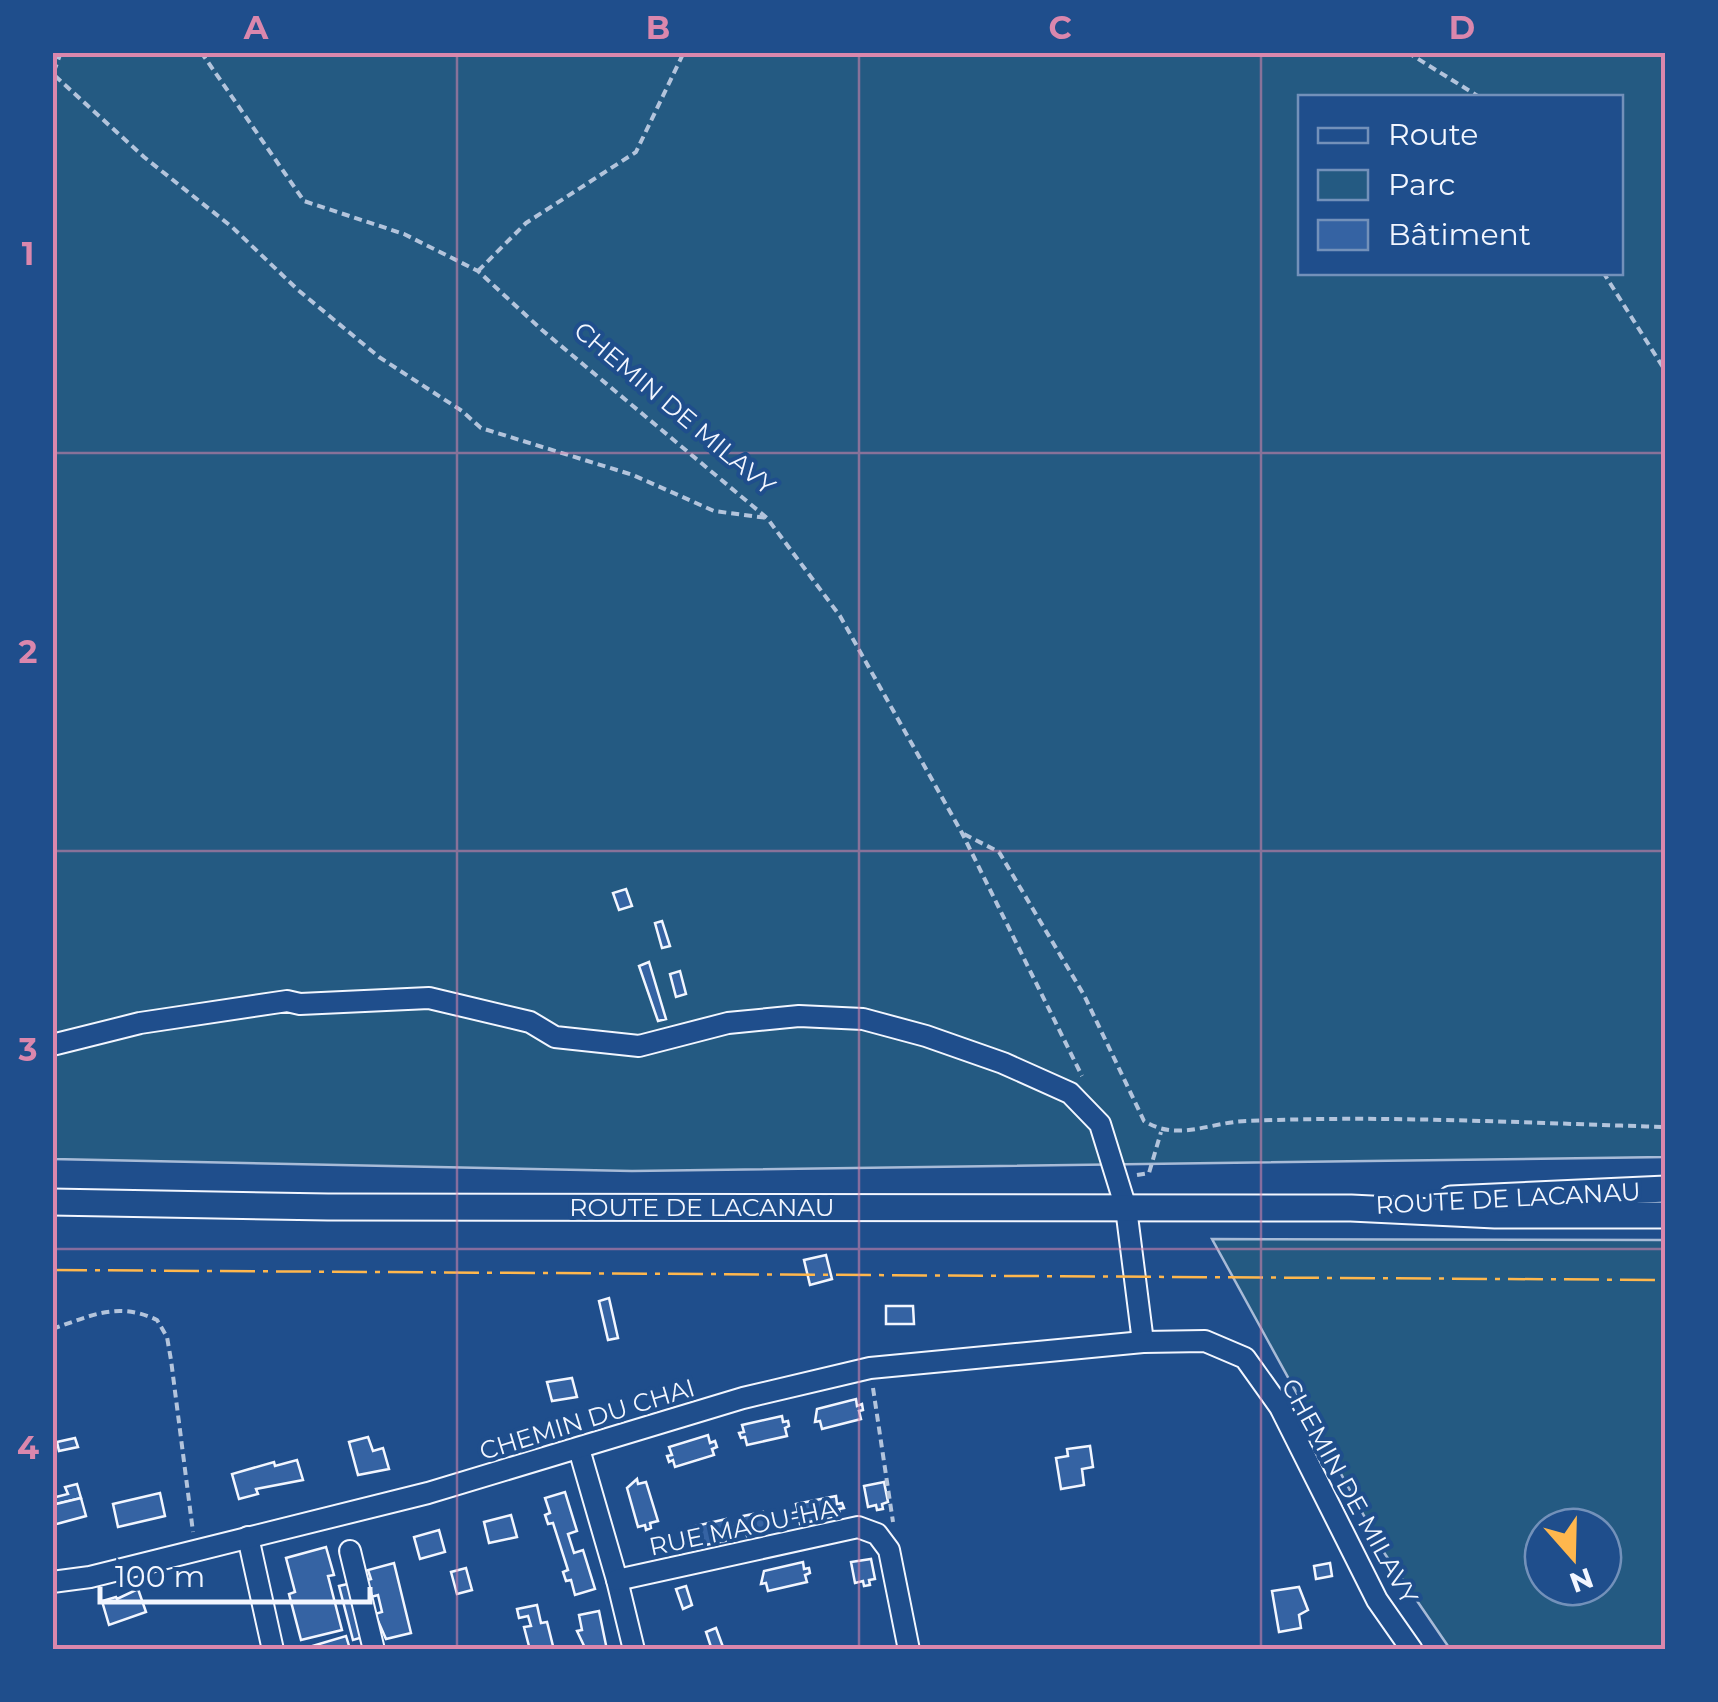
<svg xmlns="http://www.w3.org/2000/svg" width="1718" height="1702" viewBox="0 0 1718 1702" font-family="Montserrat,sans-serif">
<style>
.green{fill:#245a82;stroke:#a8bbd7;stroke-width:2.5;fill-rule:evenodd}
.building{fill:#3563a3;stroke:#f2f6ff;stroke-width:2.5}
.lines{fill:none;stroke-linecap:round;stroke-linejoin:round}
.minor-casing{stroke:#f2f6ff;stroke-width:24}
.major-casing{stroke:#f2f6ff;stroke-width:29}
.path{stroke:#b3c4dc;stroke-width:4;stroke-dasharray:8 5;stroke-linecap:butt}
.minor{stroke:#1f4e8c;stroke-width:20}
.major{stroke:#1f4e8c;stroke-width:25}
.power{stroke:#ffb74d;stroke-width:2.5;stroke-dasharray:35 8 5 8;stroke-linecap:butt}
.grid{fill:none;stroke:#da87ad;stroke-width:2.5;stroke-opacity:0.55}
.labels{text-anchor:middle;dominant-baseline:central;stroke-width:8;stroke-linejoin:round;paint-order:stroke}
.street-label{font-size:25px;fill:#f2f6ff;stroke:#1f4e8c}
.neatline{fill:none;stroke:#da87ad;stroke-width:4}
.grid-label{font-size:32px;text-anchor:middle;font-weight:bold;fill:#da87ad}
</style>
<rect width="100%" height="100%" fill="#1f4e8c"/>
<!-- green -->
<g class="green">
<path d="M53 53H1665V1157L632 1171 53 1159ZM1300 98H1620V272H1300Z"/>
<path d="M1212 1239 1665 1240V1649H1450L1385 1554ZM1543 1527H1603V1587H1543Z"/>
</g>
<!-- building -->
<g class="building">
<path d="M626 889 632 906 619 910 613 893Z"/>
<path d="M662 921 670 946 662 948 655 923Z"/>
<path d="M649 962 666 1019 658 1021 639 966Z"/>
<path d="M680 971 686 994 676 997 670 974Z"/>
<path d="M826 1255 832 1279 810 1285 804 1260Z"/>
<path d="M609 1298 618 1338 608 1340 599 1301Z"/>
<path d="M886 1306H913L914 1324H886Z"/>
<path d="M572 1378 577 1397 552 1401 547 1382Z"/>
<path d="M856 1399 857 1406 862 1404 863 1410 859 1411 861 1419 822 1429 820 1421 815 1422 817 1409Z"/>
<path d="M782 1416 783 1422 788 1421 789 1426 785 1428 787 1436 747 1445 745 1437 741 1438 739 1433 744 1432 742 1425Z"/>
<path d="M708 1435 710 1443 715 1441 717 1447 712 1449 714 1455 675 1467 673 1460 669 1462 667 1456 672 1455 669 1447Z"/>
<path d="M368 1437 373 1451 383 1448 389 1469 358 1475 349 1442Z"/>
<path d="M75 1438 78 1447 59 1451 57 1442Z"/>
<path d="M1090 1446 1093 1467 1082 1469 1084 1485 1061 1489 1056 1458 1068 1456 1067 1449Z"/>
<path d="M297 1460 303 1480 256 1489 258 1494 239 1499 232 1474 274 1462 275 1466Z"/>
<path d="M637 1479 638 1484 646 1482 658 1521 650 1523 651 1528 646 1530 645 1525 638 1527 627 1488Z"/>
<path d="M884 1482 888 1502 882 1504 883 1509 877 1510 876 1505 868 1507 864 1486Z"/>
<path d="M77 1484 81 1498 52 1505V1498L68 1494 65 1487Z"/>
<path d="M565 1492 577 1531 568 1534 574 1553 583 1550 595 1589 575 1595 571 1580 566 1581 563 1572 568 1570 553 1523 548 1524 545 1515 550 1513 545 1498Z"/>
<path d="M160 1493 165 1516 118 1527 113 1504Z"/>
<path d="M836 1496 837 1504 842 1503 844 1508 839 1509 840 1515 800 1524 799 1518 794 1519 793 1513 798 1512 796 1504Z"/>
<path d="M81 1498 86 1516 53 1525 52 1505Z"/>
<path d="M763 1512 765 1520 769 1519 771 1524 766 1525 767 1531 747 1536 743 1516Z"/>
<path d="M511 1515 517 1537 489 1543 484 1522Z"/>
<path d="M726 1519 728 1528 733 1527 730 1540 691 1548 690 1542 685 1543 684 1537 688 1536 687 1528Z"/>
<path d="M439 1530 445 1552 420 1559 414 1537Z"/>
<path d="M326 1547 334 1575 328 1576 342 1630 301 1640 289 1594 295 1592 286 1558Z"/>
<path d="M871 1559 875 1579 869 1580 870 1585 864 1586 863 1581 855 1583 851 1562Z"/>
<path d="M803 1562 804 1569 809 1568 810 1573 805 1575 807 1582 768 1591 766 1583 761 1584 764 1571Z"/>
<path d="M394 1563 411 1633 386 1639 375 1614 382 1612 378 1595 371 1597 367 1580 371 1579 368 1570Z"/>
<path d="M1330 1563 1332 1576 1316 1579 1314 1566Z"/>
<path d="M466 1568 472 1590 457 1594 451 1572Z"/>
<path d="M352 1583 367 1636 353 1640 339 1586Z"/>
<path d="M686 1586 692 1605 683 1609 676 1589Z"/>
<path d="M1299 1587 1308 1610 1299 1615 1301 1628 1279 1632 1272 1591Z"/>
<path d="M138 1589 146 1612 109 1625 102 1601 116 1597 117 1599Z"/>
<path d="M537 1605 541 1623 547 1622 554 1650H530L524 1627 531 1626 528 1616 519 1618 517 1609Z"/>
<path d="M599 1611 607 1650H586L577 1631 582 1630 579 1615Z"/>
<path d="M716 1628 723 1647 712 1650 706 1632Z"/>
<path d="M346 1636 350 1649 299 1650Z"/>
</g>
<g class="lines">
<defs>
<g id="minor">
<path d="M52 1045 140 1023 287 1001 300 1004 429 998 530 1022 555 1037 639 1046 728 1023 799 1016 863 1019 926 1036 1003 1063 1070 1093 1100 1124 1126 1208 1143 1342"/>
<path d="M579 1449 617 1580 634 1650"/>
<path d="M248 1537 273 1650"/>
<path d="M350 1551 374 1650"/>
<path d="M617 1580 858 1527 877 1534 889 1550 909 1650"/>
<path d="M52 1582 90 1577 428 1493 743 1398 870 1368 1143 1342 1205 1341 1245 1358 1280 1407 1377 1600 1412 1650"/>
</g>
<g id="major">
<path d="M1451 1199 1666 1189"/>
<path d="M52 1202 328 1207 1351 1208 1495 1215H1666"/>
</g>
</defs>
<!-- minor casing -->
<use href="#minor" class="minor-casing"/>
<!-- major casing -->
<use href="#major" class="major-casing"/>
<!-- path -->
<g class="path">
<path d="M61 52 53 74 144 157 232 227 298 290 379 357 462 411 481 428 633 475 714 511 767 518"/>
<path d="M201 52 304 201 404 234 478 271 542 330 767 518 840 616 962 833 1082 1076"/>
<path d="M1407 52 1481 98"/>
<path d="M478 271 526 223 636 152 684 52"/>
<path d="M1603 272 1666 372"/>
<path d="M964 834 999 852 1084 995 1144 1121C1178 1142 1210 1122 1247 1121 1386 1115 1526 1123 1666 1127"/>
<path d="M1137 1175 1149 1173 1161 1132"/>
<path d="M52 1329C91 1316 117 1301 157 1320L167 1337 171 1360 193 1532"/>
<path d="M873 1388 893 1522"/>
</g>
<!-- minor -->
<use href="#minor" class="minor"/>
<!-- major -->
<use href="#major" class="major"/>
<!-- power -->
<path class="power" d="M52 1270 1666 1280"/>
</g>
<!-- grid -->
<path class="grid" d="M457 52V1650M859 52V1650M1261 52V1650M52 453H1666M52 851H1666M52 1249H1666"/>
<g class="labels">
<!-- street labels -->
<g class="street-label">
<text transform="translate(675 408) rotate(40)">CHEMIN DE MILAVY</text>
<text transform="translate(1508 1198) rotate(-3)">ROUTE DE LACANAU</text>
<text x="702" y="1207">ROUTE DE LACANAU</text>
<text transform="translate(587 1419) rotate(-17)">CHEMIN DU CHAI</text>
<text transform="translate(1350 1491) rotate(61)">CHEMIN DE MILAVY</text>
<text transform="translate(743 1527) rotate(-12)">RUE MAOU-HA</text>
</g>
</g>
<!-- border -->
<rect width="1718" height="1702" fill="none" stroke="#1f4e8c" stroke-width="110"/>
<!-- legend -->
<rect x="1298" y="95" width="325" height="180" fill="#1f4e8c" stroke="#7391ba" stroke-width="2.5"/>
<rect x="1318" y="128" width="50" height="15" fill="#1f4e8c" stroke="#7391ba" stroke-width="2.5"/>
<text x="1388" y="145" font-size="30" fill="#f2f6ff">Route</text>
<rect x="1318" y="170" width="50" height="30" fill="#245a82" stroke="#7391ba" stroke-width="2.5"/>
<text x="1388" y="195" font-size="30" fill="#f2f6ff">Parc</text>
<rect x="1318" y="220" width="50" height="30" fill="#3563a3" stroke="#7391ba" stroke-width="2.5"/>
<text x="1388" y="245" font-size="30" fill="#f2f6ff">Bâtiment</text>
<!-- north arrow -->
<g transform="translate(1573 1557) rotate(160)"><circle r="48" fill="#1f4e8c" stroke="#7391ba" stroke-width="2.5"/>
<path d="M0-8L18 38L0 25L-18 38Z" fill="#ffb74d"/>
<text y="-15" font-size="28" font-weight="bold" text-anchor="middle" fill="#f2f6ff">N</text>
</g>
<!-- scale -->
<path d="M100 1587v15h270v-15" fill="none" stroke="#f2f6ff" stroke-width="5"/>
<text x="115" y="1587" font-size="30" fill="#f2f6ff" stroke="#1f4e8c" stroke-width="8" paint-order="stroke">100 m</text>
<rect x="55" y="55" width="1608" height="1592" class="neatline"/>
<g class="grid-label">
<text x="256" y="39">A</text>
<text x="658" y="39">B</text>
<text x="1060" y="39">C</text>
<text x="1462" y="39">D</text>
<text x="28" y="265">1</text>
<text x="28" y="663">2</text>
<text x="28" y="1061">3</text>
<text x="28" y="1459">4</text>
</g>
</svg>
